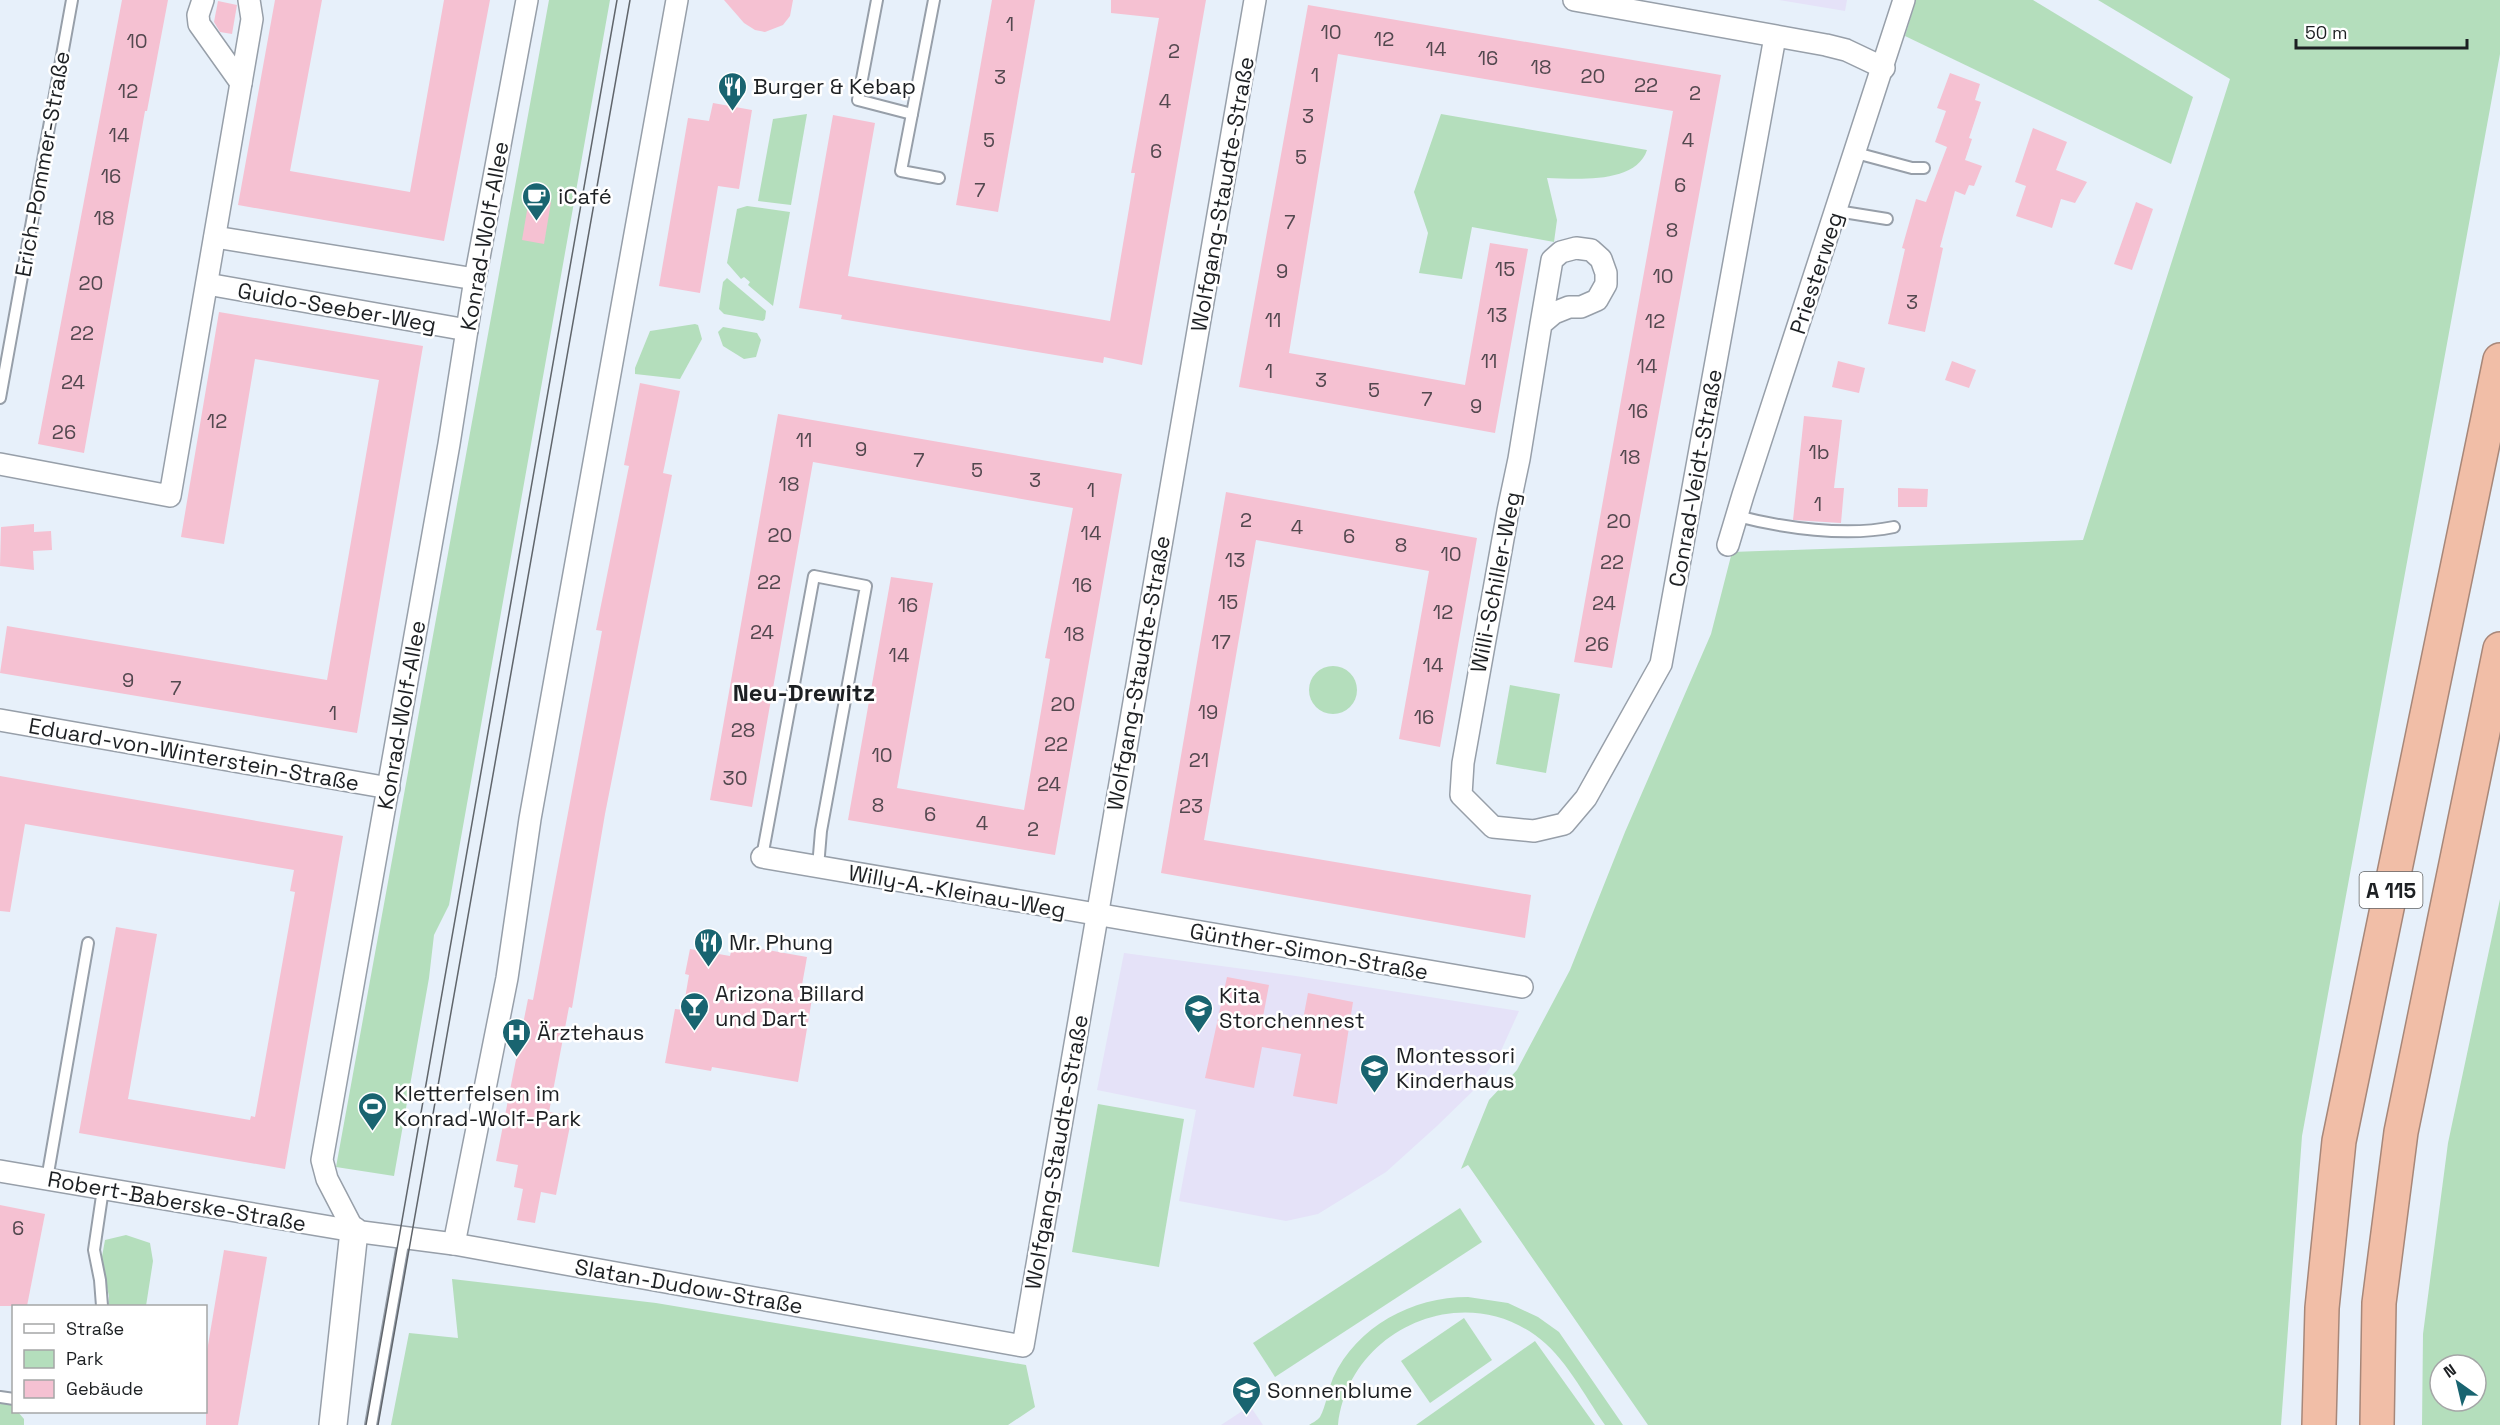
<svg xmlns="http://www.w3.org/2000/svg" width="2500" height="1425" viewBox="0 0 2500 1425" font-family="'Space Grotesk',sans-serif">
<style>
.education{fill:#e5e2f8}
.green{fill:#b4debc;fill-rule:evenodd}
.building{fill:#f5c1d2}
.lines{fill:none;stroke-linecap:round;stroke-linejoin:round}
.service-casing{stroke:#979fa9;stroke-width:14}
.minor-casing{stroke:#979fa9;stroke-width:24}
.tertiary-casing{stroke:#979fa9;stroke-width:30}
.motorway-casing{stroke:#a78779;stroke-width:36}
.service{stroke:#fff;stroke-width:10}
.minor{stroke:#fff;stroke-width:21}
.tertiary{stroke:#fff;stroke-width:27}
.motorway{stroke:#f1bea7;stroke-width:33}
.tram{stroke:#60656b;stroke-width:1.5}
.labels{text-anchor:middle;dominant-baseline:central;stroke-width:5;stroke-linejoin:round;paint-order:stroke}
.number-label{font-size:20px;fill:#53484f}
.shield{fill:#fff;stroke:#616365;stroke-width:1.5}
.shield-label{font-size:21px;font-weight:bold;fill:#1d2023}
.poi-label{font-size:22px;fill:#1d2023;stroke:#fff;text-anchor:start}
.street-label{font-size:22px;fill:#1d2023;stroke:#fff}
.neighbourhood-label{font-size:24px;font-weight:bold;fill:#1d2023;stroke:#fff}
</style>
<rect width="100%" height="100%" fill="#e7f0fa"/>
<!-- education -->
<g class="education">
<path d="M1779 0H1847L1845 11Z"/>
<path d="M1124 953 1296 976 1519 1011 1500 1053 1477 1087 1437 1126 1386 1172 1318 1214 1286 1221 1179 1201 1196 1110 1097 1090Z"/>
<path d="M1250 1406 1263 1425H1221Z"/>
</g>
<!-- green -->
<g class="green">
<path d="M549 0H610L449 905 434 935 429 978 394 1176 336 1167Z"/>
<path d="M1916 0H2033L2193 97 2171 164 1905 36Z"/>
<path d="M2098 0H2500V54L2302 1136 2281 1425H1648L1468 1165 1461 1169 1489 1100 1517 1070 1570 970 1625 832 1711 634 1732 552 2083 540 2230 79Z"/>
<path d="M807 114 791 205 758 201 773 119Z"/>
<path d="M1441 114 1647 150C1636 184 1577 179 1547 178L1557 220 1554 242 1472 227 1462 279 1419 273 1428 233 1414 192Z"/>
<path d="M747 206 790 212 773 306 748 285 750 282 744 277 741 279 727 263 737 209Z"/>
<path d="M727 278 766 311 765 319 763 321 724 314 719 309 723 282Z"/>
<path d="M695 324 698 325 702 339 680 379 635 374V368L650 331Z"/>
<path d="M723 327 757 333 761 340 756 357 744 359 723 346 718 332Z"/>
<circle cx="1333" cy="690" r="24"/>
<path d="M1510 685 1560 694 1546 773 1496 764Z"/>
<path d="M2500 899V1425H2422L2423 1334 2448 1143ZM2440 1365H2476V1401H2440Z"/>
<path d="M1098 1104 1184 1119 1159 1267 1072 1252Z"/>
<path d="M1460 1208 1482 1242 1275 1377 1253 1343Z"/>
<path d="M126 1235 150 1243 153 1261 146 1306H108L109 1296 101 1262 105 1240Z"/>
<path d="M452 1279 656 1303 1026 1365 1035 1407 1008 1425H391L409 1333 458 1338Z"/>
<path d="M1468 1297 1508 1303 1538 1317 1559 1332 1623 1425H1605C1584 1395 1565 1356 1535 1335 1458 1280 1348 1332 1338 1425H1309C1312 1423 1318 1420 1320 1417 1326 1406 1328 1390 1333 1378 1357 1326 1412 1297 1468 1297Z"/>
<path d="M1464 1318 1492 1360 1430 1403 1401 1361Z"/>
<path d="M1535 1341 1595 1425H1416Z"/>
<path d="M0 1402 12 1404 14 1412H18L24 1419V1425H0Z"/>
</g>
<!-- building -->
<g class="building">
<path d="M122 0H168L147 111H145L84 453 38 444Z"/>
<path d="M275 0H322L290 171 410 192 444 0H490L444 241 238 205Z"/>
<path d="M724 0H793L790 16 783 25 765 32 755 30 744 23Z"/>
<path d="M992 0H1035L998 212 956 205Z"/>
<path d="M1111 0H1206L1142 365 1104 357 1103 363 841 319 842 315 799 308 833 115 875 123 848 276 1110 321 1135 173H1131L1159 18 1111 13Z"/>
<path d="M218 1 237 5 232 34 220 32 214 22Z"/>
<path d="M1308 5 1721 75 1612 668 1574 662 1673 111 1338 54 1289 353 1465 385 1490 243 1528 249 1495 433 1239 387Z"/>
<path d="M1950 73 1980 84 1975 100 1981 102 1969 138 1972 139 1965 160 1982 166 1974 186 1969 185 1965 195 1955 191 1940 247 1943 248 1925 332 1888 324 1905 249 1902 248 1916 199 1926 202 1947 147 1935 142 1946 111 1937 108Z"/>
<path d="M713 103 752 110 739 189 718 186 700 293 659 286 688 118 709 121Z"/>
<path d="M2033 128 2067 142 2056 170 2087 182 2075 203 2061 199 2052 228 2016 216 2026 186 2015 182Z"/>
<path d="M529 199 551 202 544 244 522 240Z"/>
<path d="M2136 202 2153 209 2132 270 2114 264Z"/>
<path d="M219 312 423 346 357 733 0 673 7 626 327 680 379 380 255 359 224 544 181 537Z"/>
<path d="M1838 361 1865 368 1859 393 1832 387Z"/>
<path d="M1952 361 1976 370 1969 388 1945 380Z"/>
<path d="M640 383 680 391 663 473 672 475 605 814 572 1008 569 1007 549 1112 572 1116 556 1195 541 1192 535 1223 517 1220 523 1189 514 1187 518 1165 496 1161 528 999 533 1000 602 631 596 630 629 466 624 465Z"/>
<path d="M778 414 1122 474 1055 855 848 820 891 577 933 583 897 788 1024 810 1050 659 1045 658 1073 508 813 462 752 807 710 800Z"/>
<path d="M1804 416 1842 420 1834 488H1844L1841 523 1793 520Z"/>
<path d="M1898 488 1928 489 1927 507H1898Z"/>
<path d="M1226 492 1477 538 1440 747 1399 739 1429 571 1256 540 1204 840 1531 895 1525 938 1161 873Z"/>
<path d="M34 524V532L51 531 52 550 33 551 34 570 0 566 1 527Z"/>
<path d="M0 776 343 836 285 1169 79 1133 116 927 157 934 128 1099 250 1120 251 1116 255 1117 295 892 290 891 294 870 25 824 10 912 0 911Z"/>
<path d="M733 944 807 957 802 985 814 987 798 1082 712 1067 711 1071 665 1063 675 1009 683 1010 689 975 685 974 690 949 730 956Z"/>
<path d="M1227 977 1269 985 1262 1022 1301 1030 1308 993 1353 1002 1337 1104 1293 1096 1301 1054 1262 1047 1254 1088 1205 1078Z"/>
<path d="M0 1205 45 1214 27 1306H0Z"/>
<path d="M224 1250 267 1257 238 1425H206V1357Z"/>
</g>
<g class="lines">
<defs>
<g id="service">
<path d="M877 0 858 100 912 114"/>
<path d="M934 0 901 171 939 178"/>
<path d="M1856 153 1912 168H1924"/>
<path d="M1837 211 1887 219"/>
<path d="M0 398 72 0"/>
<path d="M1737 516C1783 528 1846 537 1894 527"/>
<path d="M762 857 814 576 866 586 821 831 818 867"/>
<path d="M47 1179 88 943"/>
<path d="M102 1306 100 1280 94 1250 103 1189"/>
<path d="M0 1397 14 1399"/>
<path d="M371 1425 404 1238"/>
</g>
<g id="minor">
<path d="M203 0 198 15 199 24 241 83"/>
<path d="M1574 0 1826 45 1846 50 1884 68"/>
<path d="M215 237 475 279"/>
<path d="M207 284 467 330"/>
<path d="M1541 324 1554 313 1569 307H1581L1597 300 1606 284V273L1601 259 1591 250 1576 248 1561 252 1552 260 1541 324 1519 459 1508 511 1463 763 1461 795 1493 827 1534 831 1564 824 1586 798 1661 664 1775 37"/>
<path d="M0 464 170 496 252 19 249 0"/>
<path d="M1728 545 1743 495 1904 0"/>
<path d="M0 720 389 788"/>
<path d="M762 857 1522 987"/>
<path d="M0 1171 354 1231 454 1244 1023 1346 1255 0"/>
<path d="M354 1231 327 1179 322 1160 449 444 475 279 527 0"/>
<path d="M454 1244 507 978 530 819 677 0"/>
</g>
<path id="tertiary" d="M333 1425 354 1231"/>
<g id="motorway">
<path d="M2319 1425 2322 1308 2339 1141 2500 360"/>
<path d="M2377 1425 2379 1303 2401 1132 2500 649"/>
</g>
</defs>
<!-- service casing -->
<use href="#service" class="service-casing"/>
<!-- minor casing -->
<use href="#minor" class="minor-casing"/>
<!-- tertiary casing -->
<use href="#tertiary" class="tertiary-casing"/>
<!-- motorway casing -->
<use href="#motorway" class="motorway-casing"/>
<!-- service -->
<use href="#service" class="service"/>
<!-- minor -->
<use href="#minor" class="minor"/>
<!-- tertiary -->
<use href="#tertiary" class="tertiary"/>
<!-- motorway -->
<use href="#motorway" class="motorway"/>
<!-- tram -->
<g class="tram">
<path d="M366 1425 617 0"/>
<path d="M378 1425 630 0"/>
</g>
</g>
<!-- icons -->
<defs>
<symbol id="restaurant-pin" viewBox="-11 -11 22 30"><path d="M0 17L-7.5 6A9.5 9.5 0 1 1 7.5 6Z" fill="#196470" stroke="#fff"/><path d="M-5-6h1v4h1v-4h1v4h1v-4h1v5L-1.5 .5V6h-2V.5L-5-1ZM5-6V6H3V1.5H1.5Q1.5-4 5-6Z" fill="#fff"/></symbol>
<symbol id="cafe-pin" viewBox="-11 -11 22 30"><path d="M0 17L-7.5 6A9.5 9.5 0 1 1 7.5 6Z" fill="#196470" stroke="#fff"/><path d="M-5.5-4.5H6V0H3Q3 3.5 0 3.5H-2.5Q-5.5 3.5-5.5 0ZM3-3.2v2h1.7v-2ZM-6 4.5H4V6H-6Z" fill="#fff"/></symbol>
<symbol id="bar-pin" viewBox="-11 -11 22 30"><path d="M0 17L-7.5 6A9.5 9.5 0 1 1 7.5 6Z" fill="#196470" stroke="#fff"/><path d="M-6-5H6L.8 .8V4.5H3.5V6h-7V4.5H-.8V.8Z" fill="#fff"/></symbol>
<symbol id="school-pin" viewBox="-11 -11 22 30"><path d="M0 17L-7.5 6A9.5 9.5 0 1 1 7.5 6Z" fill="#196470" stroke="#fff"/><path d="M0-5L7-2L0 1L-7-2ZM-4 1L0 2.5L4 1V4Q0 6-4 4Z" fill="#fff"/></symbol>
<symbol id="hospital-pin" viewBox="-11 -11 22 30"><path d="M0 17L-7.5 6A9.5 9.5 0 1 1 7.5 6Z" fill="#196470" stroke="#fff"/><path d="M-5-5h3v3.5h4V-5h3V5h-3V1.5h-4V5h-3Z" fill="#fff"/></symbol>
<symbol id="stadium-pin" viewBox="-11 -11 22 30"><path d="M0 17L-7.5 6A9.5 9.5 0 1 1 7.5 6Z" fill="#196470" stroke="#fff"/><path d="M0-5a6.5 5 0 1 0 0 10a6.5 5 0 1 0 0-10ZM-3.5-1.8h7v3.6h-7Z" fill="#fff"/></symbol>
</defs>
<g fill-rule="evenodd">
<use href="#restaurant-pin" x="716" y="70" width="33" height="45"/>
<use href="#cafe-pin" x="520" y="180" width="33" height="45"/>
<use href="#restaurant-pin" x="692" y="926" width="33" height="45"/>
<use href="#bar-pin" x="678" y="990" width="33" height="45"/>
<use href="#school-pin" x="1182" y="992" width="33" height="45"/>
<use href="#hospital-pin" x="500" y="1016" width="33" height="45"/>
<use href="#school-pin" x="1358" y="1052" width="33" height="45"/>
<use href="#stadium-pin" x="356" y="1090" width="33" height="45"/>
<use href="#school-pin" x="1230" y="1374" width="33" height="45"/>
</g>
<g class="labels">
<!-- number labels -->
<g class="number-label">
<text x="1010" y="24">1</text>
<text x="1331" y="32">10</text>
<text x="1384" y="39">12</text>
<text x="137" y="41">10</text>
<text x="1436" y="49">14</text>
<text x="1174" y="51">2</text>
<text x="1488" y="58">16</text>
<text x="1541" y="67">18</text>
<text x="1315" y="75">1</text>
<text x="1593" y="76">20</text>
<text x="1000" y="77">3</text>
<text x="1646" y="85">22</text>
<text x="128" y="91">12</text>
<text x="1695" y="93">2</text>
<text x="1165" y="101">4</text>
<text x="1308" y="116">3</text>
<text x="119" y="135">14</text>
<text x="989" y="140">5</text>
<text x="1688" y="140">4</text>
<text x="1156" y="151">6</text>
<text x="1301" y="157">5</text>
<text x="111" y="176">16</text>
<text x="1680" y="185">6</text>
<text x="980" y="190">7</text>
<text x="104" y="218">18</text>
<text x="1290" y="222">7</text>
<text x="1672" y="230">8</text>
<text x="1505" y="269">15</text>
<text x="1282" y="271">9</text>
<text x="1663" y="276">10</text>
<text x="91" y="283">20</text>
<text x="1912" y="302">3</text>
<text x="1497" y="315">13</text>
<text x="1273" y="320">11</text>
<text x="1655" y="321">12</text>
<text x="82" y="333">22</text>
<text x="1489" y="361">11</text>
<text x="1647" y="366">14</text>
<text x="1269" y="371">1</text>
<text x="1321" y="380">3</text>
<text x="73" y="382">24</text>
<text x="1374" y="390">5</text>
<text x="1427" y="399">7</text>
<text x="1476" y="406">9</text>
<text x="1638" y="411">16</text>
<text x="217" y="421">12</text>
<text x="64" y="432">26</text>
<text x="804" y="440">11</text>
<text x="861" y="449">9</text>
<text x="1819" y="452">1b</text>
<text x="1630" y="457">18</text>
<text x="919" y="460">7</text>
<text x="977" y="470">5</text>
<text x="1035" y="480">3</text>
<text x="789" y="484">18</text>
<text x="1091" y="490">1</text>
<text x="1818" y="504">1</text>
<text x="1246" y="520">2</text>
<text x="1619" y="521">20</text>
<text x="1297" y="527">4</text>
<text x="1091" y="533">14</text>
<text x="780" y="535">20</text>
<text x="1349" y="536">6</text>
<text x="1401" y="545">8</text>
<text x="1451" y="554">10</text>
<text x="1235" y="560">13</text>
<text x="1612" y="562">22</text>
<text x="769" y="582">22</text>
<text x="1082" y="585">16</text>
<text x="1228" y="602">15</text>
<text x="1604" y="603">24</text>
<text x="908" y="605">16</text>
<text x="1443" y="612">12</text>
<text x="762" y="632">24</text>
<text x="1074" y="634">18</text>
<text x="1221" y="642">17</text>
<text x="1597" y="644">26</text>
<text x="899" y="655">14</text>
<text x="1433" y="665">14</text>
<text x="128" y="680">9</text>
<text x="176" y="688">7</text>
<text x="1063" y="704">20</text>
<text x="1208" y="712">19</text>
<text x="333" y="713">1</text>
<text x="1424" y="717">16</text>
<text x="743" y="730">28</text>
<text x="1056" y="744">22</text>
<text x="882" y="755">10</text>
<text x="1199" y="760">21</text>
<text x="735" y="778">30</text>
<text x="1049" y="784">24</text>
<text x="878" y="805">8</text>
<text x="1191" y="806">23</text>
<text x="930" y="814">6</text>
<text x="982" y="823">4</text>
<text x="1033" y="829">2</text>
<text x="18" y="1228">6</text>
</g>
<!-- shield labels -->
<rect class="shield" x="2359.5" y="872" width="63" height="36" rx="4.5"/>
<g class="shield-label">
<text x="2391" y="890">A 115</text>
</g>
<!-- poi labels -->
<g class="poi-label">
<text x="753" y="86">Burger &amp; Kebap</text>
<text x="558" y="196">iCafé</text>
<text x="729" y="942">Mr. Phung</text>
<text x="715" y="993">Arizona Billard<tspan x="715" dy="25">und Dart</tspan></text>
<text x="1219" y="995">Kita<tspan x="1219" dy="25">Storchennest</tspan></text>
<text x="537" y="1032">Ärztehaus</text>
<text x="1396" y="1055">Montessori<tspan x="1396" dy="25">Kinderhaus</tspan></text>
<text x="394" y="1093">Kletterfelsen im<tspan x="394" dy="25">Konrad-Wolf-Park</tspan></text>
<text x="1267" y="1390">Sonnenblume</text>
</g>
<!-- street labels -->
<g class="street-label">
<text transform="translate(42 164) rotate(-80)">Erich-Pommer-Straße</text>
<text transform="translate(1222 194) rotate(-80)">Wolfgang-Staudte-Straße</text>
<text transform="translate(484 236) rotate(-80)">Konrad-Wolf-Allee</text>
<text transform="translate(1816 273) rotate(-72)">Priesterweg</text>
<text transform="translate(337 307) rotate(10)">Guido-Seeber-Weg</text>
<text transform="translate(1695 478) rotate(-80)">Conrad-Veidt-Straße</text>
<text transform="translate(1495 582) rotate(-79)">Willi-Schiller-Weg</text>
<text transform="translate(1138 673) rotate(-80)">Wolfgang-Staudte-Straße</text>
<text transform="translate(401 715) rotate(-80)">Konrad-Wolf-Allee</text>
<text transform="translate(194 754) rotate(10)">Eduard-von-Winterstein-Straße</text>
<text transform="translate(957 891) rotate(10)">Willy-A.-Kleinau-Weg</text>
<text transform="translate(1309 951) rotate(10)">Günther-Simon-Straße</text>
<text transform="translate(1056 1152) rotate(-80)">Wolfgang-Staudte-Straße</text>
<text transform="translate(177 1201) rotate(10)">Robert-Baberske-Straße</text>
<text transform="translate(689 1286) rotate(10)">Slatan-Dudow-Straße</text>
</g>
<!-- neighbourhood labels -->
<g class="neighbourhood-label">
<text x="804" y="692">Neu-Drewitz</text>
</g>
</g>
<!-- legend -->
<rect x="12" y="1305" width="195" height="108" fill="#ffffff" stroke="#a5a6a7" stroke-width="1.5"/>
<rect x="24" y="1324" width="30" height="9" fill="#ffffff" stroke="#a5a6a7" stroke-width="1.5"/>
<text x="66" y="1335" font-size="18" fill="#1d2023">Straße</text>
<rect x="24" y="1350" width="30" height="18" fill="#b4debc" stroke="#a5a6a7" stroke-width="1.5"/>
<text x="66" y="1365" font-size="18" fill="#1d2023">Park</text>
<rect x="24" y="1380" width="30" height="18" fill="#f5c1d2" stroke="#a5a6a7" stroke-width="1.5"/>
<text x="66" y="1395" font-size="18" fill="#1d2023">Gebäude</text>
<!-- north arrow -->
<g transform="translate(2458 1383) rotate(326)"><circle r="28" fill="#ffffff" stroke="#a5a6a7" stroke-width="1.5"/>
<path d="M0-4.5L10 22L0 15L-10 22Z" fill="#196470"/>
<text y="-9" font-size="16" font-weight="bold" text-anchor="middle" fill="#1d2023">N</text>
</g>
<!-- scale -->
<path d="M2296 39v9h171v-9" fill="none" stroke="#1d2023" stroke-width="3"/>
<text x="2305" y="39" font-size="18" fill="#1d2023" stroke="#ffffff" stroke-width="4.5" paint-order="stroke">50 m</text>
</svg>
